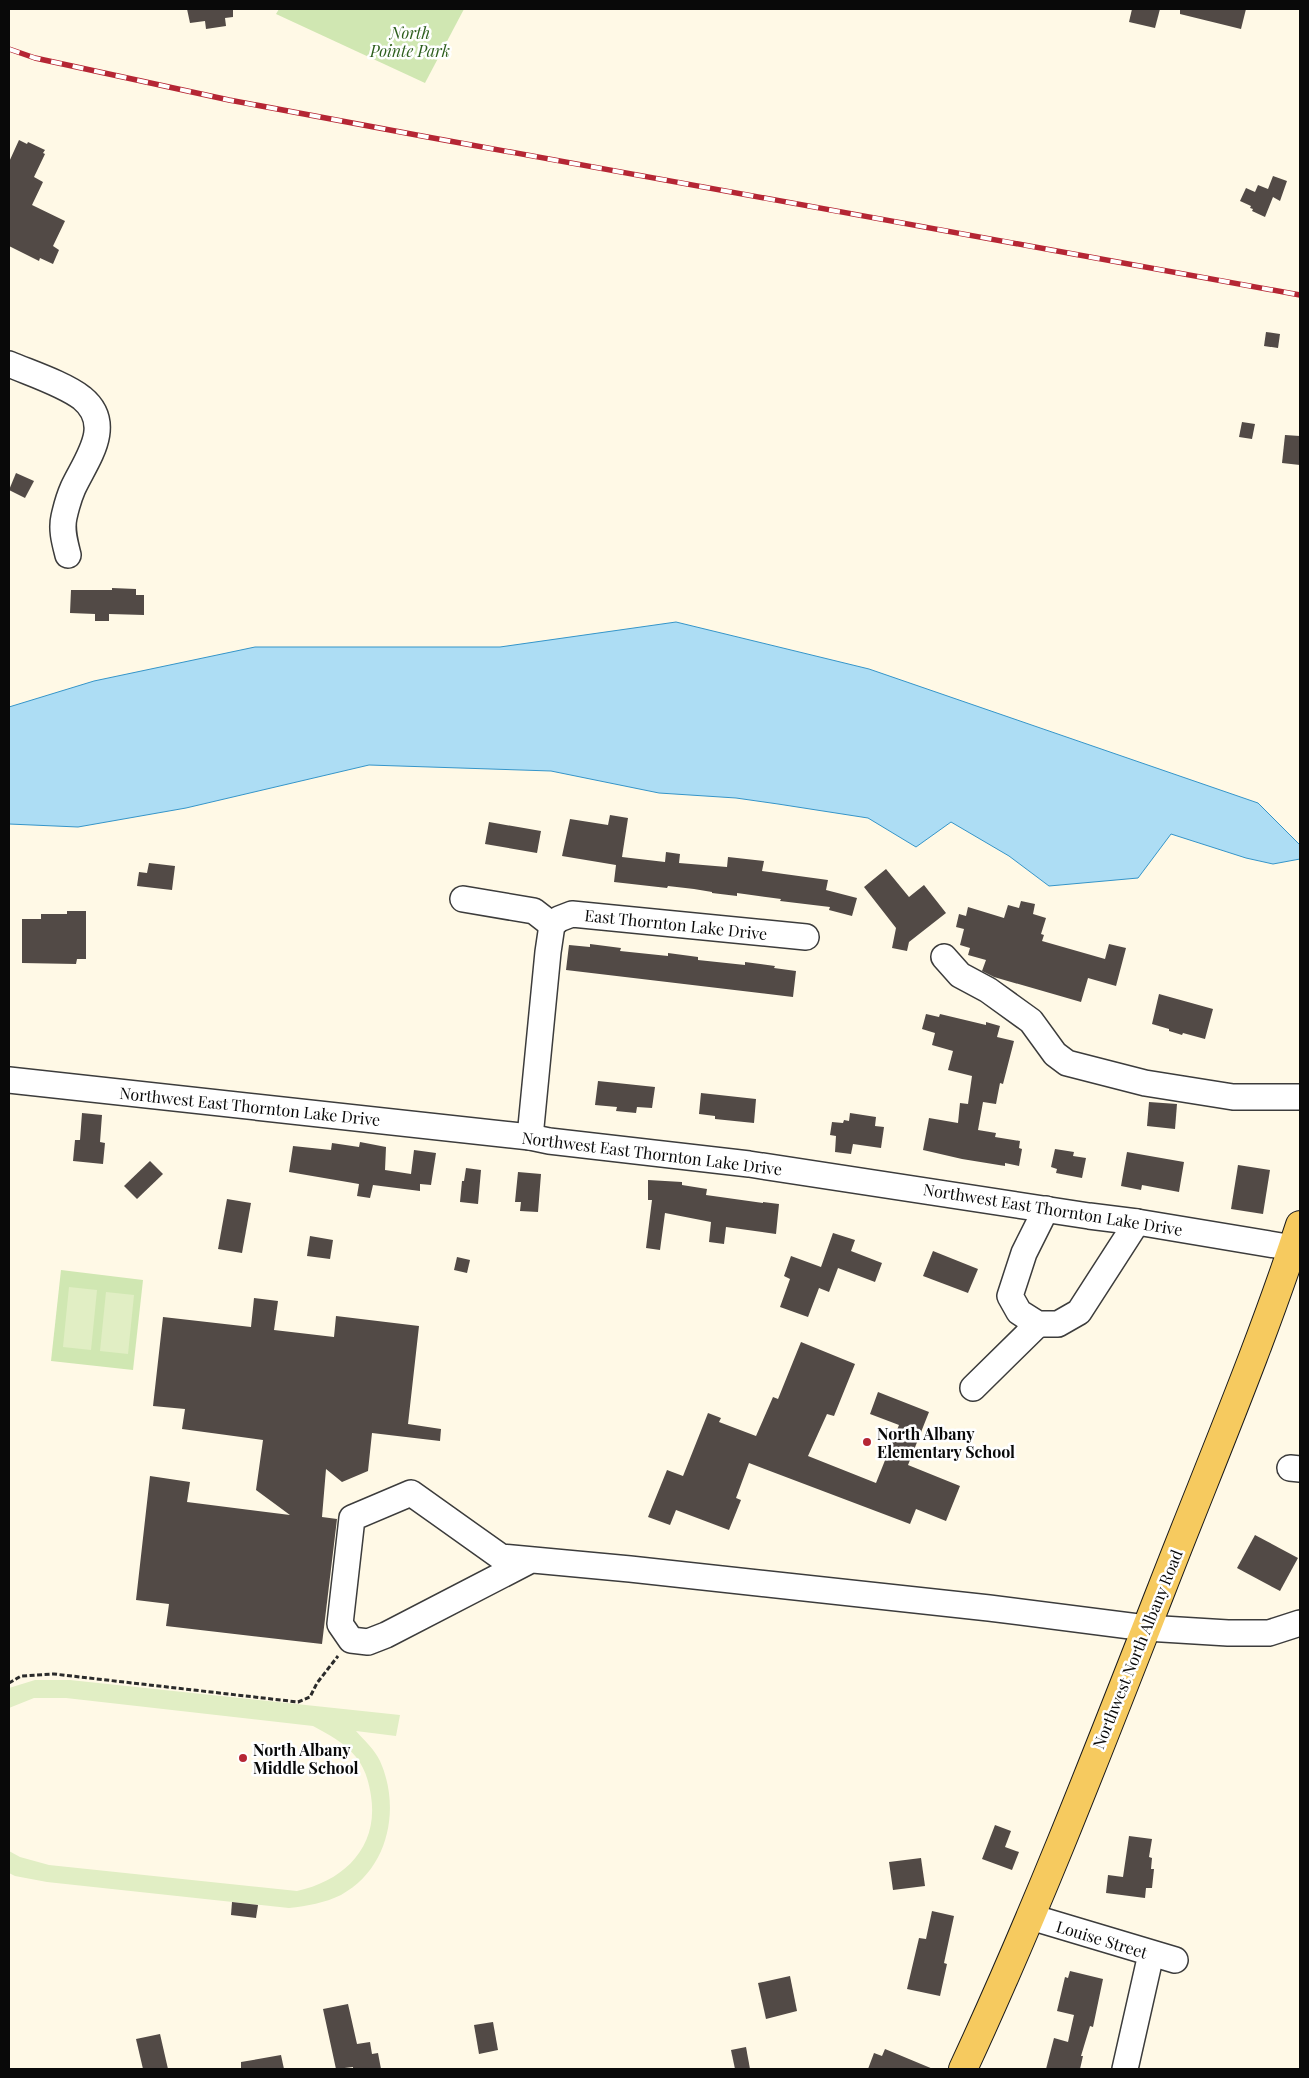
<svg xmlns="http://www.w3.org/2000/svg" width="1309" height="2078" viewBox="0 0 1309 2078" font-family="'Playfair Display',serif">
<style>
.green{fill:#d0e7b2}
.pitch{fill:#e1eec4}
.water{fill:#adddf4;stroke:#3595c9}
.building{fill:#524a46}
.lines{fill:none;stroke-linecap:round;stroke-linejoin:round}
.minor-casing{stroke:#3c3c3c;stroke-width:28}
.major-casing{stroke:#1a1a1a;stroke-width:30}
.path{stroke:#2b2b2b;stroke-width:3;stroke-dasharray:5 2.5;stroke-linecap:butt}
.minor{stroke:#fff;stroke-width:25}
.major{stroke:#f6ca5f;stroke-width:28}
.rail-casing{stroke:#b52634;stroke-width:5.5}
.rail{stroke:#fff;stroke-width:4;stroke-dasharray:11;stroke-linecap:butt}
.poi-dot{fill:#b52634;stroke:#fff;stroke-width:2}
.labels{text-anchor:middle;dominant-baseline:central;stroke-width:5;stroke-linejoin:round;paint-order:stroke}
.park-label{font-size:16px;font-style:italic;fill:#2d5e1d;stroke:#fff}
.street-label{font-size:16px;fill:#090909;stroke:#fff}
.poi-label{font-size:16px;font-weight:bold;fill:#090909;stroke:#fff;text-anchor:start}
</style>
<rect width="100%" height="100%" fill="#fff9e6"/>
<!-- green -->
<g class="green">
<path d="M279 9H464L425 83 276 14Z"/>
<path d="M61 1270 143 1280 133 1370 51 1361Z"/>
</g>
<!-- pitch -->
<g class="pitch">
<path d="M69 1287 97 1290 91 1350 63 1347Z"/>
<path d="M106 1292 134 1295 128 1354 100 1351Z"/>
<path d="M35 1680H70L400 1715 396 1736 356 1731C364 1740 375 1750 380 1761 401 1808 389 1869 341 1895 324 1903 308 1906 289 1908L47 1882 15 1876 9 1873V1851L20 1857 49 1865 297 1891C344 1881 379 1847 371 1796 369 1782 365 1768 356 1757 344 1742 329 1735 313 1726L66 1698H34L9 1708V1688Z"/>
</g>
<!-- water -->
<path class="water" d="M676 622 869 669 1258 803 1300 845V859L1273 864 1246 858 1171 834 1138 878 1049 886 1009 856 951 822 916 847 868 818 778 804 736 798 659 793 551 771 369 765 186 808 78 827 9 824V707L94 681 255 647H500Z"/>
<!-- building -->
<g class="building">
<path d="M187 9H233V17L225 18 226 26 206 29 205 21 190 23Z"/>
<path d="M1132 9H1160L1155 28 1129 22Z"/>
<path d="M1180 9H1246L1241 29 1180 14Z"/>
<path d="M19 140 27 144 28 142 45 150 43 153 45 154 34 177 43 182 32 205 65 221 53 246 59 250 53 264 40 258 39 261 9 246V162Z"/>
<path d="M1273 176 1287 181 1280 201 1273 197 1265 217 1252 211 1253 209 1250 208 1251 206 1240 201 1246 188 1255 192 1258 185 1268 189Z"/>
<path d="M1266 332 1280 334 1278 348 1264 346Z"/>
<path d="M1242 422 1255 424 1252 439 1239 437Z"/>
<path d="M1285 435 1300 436V465L1282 463Z"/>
<path d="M16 473 34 481 25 498 9 490Z"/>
<path d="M112 588 136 589V595H144V615L109 614V621H95V614L70 613 71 590H112Z"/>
<path d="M610 815 628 818 622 857 665 862 666 852 680 854 679 863 727 867 728 857 764 861 762 871 828 880 826 890 857 898 852 916 829 910 830 907 780 901 781 899 737 893V896L712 893V892L694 889 668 886 667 888 614 882 616 865 562 856 570 819 608 825Z"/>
<path d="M489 822 541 831 537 853 485 844Z"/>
<path d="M149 863 175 866 172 890 137 886 139 872 147 873Z"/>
<path d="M886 869 909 897 924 885 946 913 909 942 907 951 892 948 896 928 864 887Z"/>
<path d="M1021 901 1035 904 1033 914 1046 918 1041 934 1044 935 1042 941 1105 959 1109 944 1126 948 1116 986 1088 978 1081 1002 994 977 982 971 986 960 968 955 970 948 960 945 964 929 956 927 959 914 966 916 968 907 1004 918 1008 905 1019 908Z"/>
<path d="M67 911H86V959H77L76 964 22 963V919H41V914H67Z"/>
<path d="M590 944 621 948 620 951 668 956V953L698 957V960L745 965V962L775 966 774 968 796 971 793 997 566 970 569 945 590 947Z"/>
<path d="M1159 994 1213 1009 1205 1039 1183 1033 1182 1035 1169 1031V1029L1152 1024Z"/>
<path d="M926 1014 939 1017 940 1014 986 1025V1022L1000 1026 997 1037 1014 1041 1003 1084 1000 1083 996 1104 983 1102 978 1130 996 1133 995 1137 1020 1141 1019 1148 1022 1149 1019 1166 1005 1163V1166L962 1159 923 1150 929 1118 958 1123 960 1103 968 1104 972 1076 948 1070 953 1051 932 1045 935 1033 922 1029Z"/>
<path d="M598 1081 655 1087 652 1108 637 1107 636 1113 616 1111 617 1107 595 1105Z"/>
<path d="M701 1093 756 1099 754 1123 715 1119V1116L699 1114Z"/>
<path d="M1149 1102 1177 1104 1175 1129 1147 1126Z"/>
<path d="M82 1113 102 1115 100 1142 105 1143 103 1164 73 1161 75 1140H80Z"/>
<path d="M850 1113 876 1117 875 1126 884 1127 881 1148 853 1144 851 1154 835 1152 836 1136 830 1135 832 1122 843 1123 844 1120 849 1121Z"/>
<path d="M360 1142 386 1147 385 1170 411 1174 414 1150 436 1153 431 1185 420 1184V1191L373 1185 370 1198 357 1196 359 1184 289 1172 293 1146 331 1150 332 1143 359 1147Z"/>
<path d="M1055 1149 1074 1152 1073 1156 1086 1158 1082 1178 1056 1173 1057 1169 1051 1167Z"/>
<path d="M1127 1152 1184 1162 1179 1192 1142 1185 1141 1190 1121 1186Z"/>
<path d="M150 1161 163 1174 137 1199 124 1186Z"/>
<path d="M1238 1165 1270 1170 1263 1214 1231 1209Z"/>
<path d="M466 1168 481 1170 478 1204 460 1202 462 1181H464Z"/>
<path d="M518 1172 541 1174 538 1212 520 1211 521 1202H515Z"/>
<path d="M648 1180 682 1182V1185L707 1189 706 1195 763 1203V1202L779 1204 776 1234 726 1227 724 1244 709 1242 711 1222 665 1213 660 1250 646 1248 652 1200H648Z"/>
<path d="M227 1199 251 1203 242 1253 218 1249Z"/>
<path d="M833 1233 855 1240 851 1251 882 1263 875 1282 838 1268 829 1292 819 1288 808 1317 780 1307 790 1279 784 1276 791 1256 821 1267Z"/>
<path d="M310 1236 333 1240 330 1259 307 1256Z"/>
<path d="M933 1251 978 1269 968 1293 923 1276Z"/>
<path d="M457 1257 470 1260 467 1273 454 1270Z"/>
<path d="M254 1298 278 1301 274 1330 334 1337 336 1316 419 1326 408 1424 441 1429 440 1441 372 1433 368 1471 342 1482 326 1469 322 1517 337 1519 322 1644 166 1626 169 1604 136 1600 150 1476 190 1482 187 1502 290 1515 256 1490 263 1440 182 1429 185 1409 153 1406 163 1317 251 1327Z"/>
<path d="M801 1342 855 1364 834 1416 827 1414 808 1456 876 1483 899 1425 870 1414 878 1392 929 1412 908 1465 960 1486 946 1521 916 1509 910 1524 749 1463 736 1498 741 1500 729 1530 676 1510 670 1525 648 1517 667 1470 683 1476 708 1413 721 1418 719 1422 756 1436 773 1397 778 1399Z"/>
<path d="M1255 1535 1298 1558 1280 1591 1237 1568Z"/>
<path d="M995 1825 1011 1831 1005 1847 1019 1852 1012 1870 982 1859Z"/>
<path d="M1129 1836 1152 1839 1149 1857 1152 1858 1151 1869H1154L1152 1888H1146L1145 1898 1106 1893 1108 1875 1123 1877Z"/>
<path d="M921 1858 925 1886 893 1890 889 1862Z"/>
<path d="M232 1902 258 1905 256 1918 231 1915Z"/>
<path d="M932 1911 954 1916 944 1963 947 1964 940 1996 907 1989 919 1938 926 1939Z"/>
<path d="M1070 1971 1103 1979 1093 2027 1090 2026 1081 2056H1083L1080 2069H1046L1054 2038 1068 2042 1074 2015 1057 2011 1065 1977 1068 1978Z"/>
<path d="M790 1976 797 2011 766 2019 758 1983Z"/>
<path d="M348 2004 357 2044 370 2042 372 2054 378 2053 381 2069H353V2067L336 2069 323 2009Z"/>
<path d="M493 2022 498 2050 479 2054 474 2025Z"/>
<path d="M160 2034 168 2069H143L136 2039Z"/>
<path d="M746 2047 750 2069H735L731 2050Z"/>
<path d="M885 2049 933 2069H868L874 2053 882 2056Z"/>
<path d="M281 2055 284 2069H241V2062Z"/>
</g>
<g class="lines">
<defs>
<g id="minor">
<path d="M9 364C30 373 64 384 82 398 115 425 86 460 73 488 69 497 66 508 64 517 61 530 65 543 68 555"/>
<path d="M463 899 534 911 552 925"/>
<path d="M944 957 960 975 988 990 1031 1021 1055 1054 1067 1063 1145 1083 1233 1097H1300"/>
<path d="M9 1080 530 1137 549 1141 749 1164 1089 1216 1137 1222 1293 1248"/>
<path d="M530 1137 548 952 552 925 559 919 572 914 806 937"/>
<path d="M1046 1209 1024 1253 1010 1296 1019 1312 1038 1324H1058L1079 1312 1137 1222"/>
<path d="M973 1388 1038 1324"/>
<path d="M1290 1468 1300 1469"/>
<path d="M531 1560 386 1635 368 1642 351 1640 340 1624 352 1518 411 1493 501 1557 630 1569 989 1608 1146 1628 1228 1633H1269L1300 1623"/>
<path d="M1031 1917 1175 1960"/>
<path d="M1125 2069 1151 1954"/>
</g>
<path id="major" d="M963 2069C1036 1912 1099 1749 1162 1588 1209 1467 1260 1348 1300 1225"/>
</defs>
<!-- minor casing -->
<use href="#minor" class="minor-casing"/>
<!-- major casing -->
<use href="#major" class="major-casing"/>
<!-- path -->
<path class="path" d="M9 1683 21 1676 54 1674 298 1702 310 1697 317 1683 338 1656"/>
<!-- minor -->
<use href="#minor" class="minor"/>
<!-- major -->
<use href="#major" class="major"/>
<defs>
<path id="rail" d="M9 49 35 58 229 100 422 136 1300 295"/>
</defs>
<!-- rail casing -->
<use href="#rail" class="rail-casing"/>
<!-- rail -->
<use href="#rail" class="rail"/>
</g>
<!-- markers -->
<g class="poi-dot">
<circle cx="867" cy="1442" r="5"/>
<circle cx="243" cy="1758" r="5"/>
</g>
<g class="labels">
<!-- park labels -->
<g class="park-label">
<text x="410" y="32">North<tspan x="410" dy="18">Pointe Park</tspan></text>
</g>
<!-- street labels -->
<g class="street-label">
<text transform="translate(676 924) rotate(6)">East Thornton Lake Drive</text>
<text transform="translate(250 1106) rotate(6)">Northwest East Thornton Lake Drive</text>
<text transform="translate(652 1153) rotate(7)">Northwest East Thornton Lake Drive</text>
<text transform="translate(1053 1209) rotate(9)">Northwest East Thornton Lake Drive</text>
<text transform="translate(1137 1649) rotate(-68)">Northwest North Albany Road</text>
<text transform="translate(1102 1939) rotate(17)">Louise Street</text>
</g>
<!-- poi labels -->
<g class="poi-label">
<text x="877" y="1433">North Albany<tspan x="877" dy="18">Elementary School</tspan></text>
<text x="253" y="1749">North Albany<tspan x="253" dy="18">Middle School</tspan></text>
</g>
</g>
<!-- border -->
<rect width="1309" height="2078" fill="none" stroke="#090909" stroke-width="20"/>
</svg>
